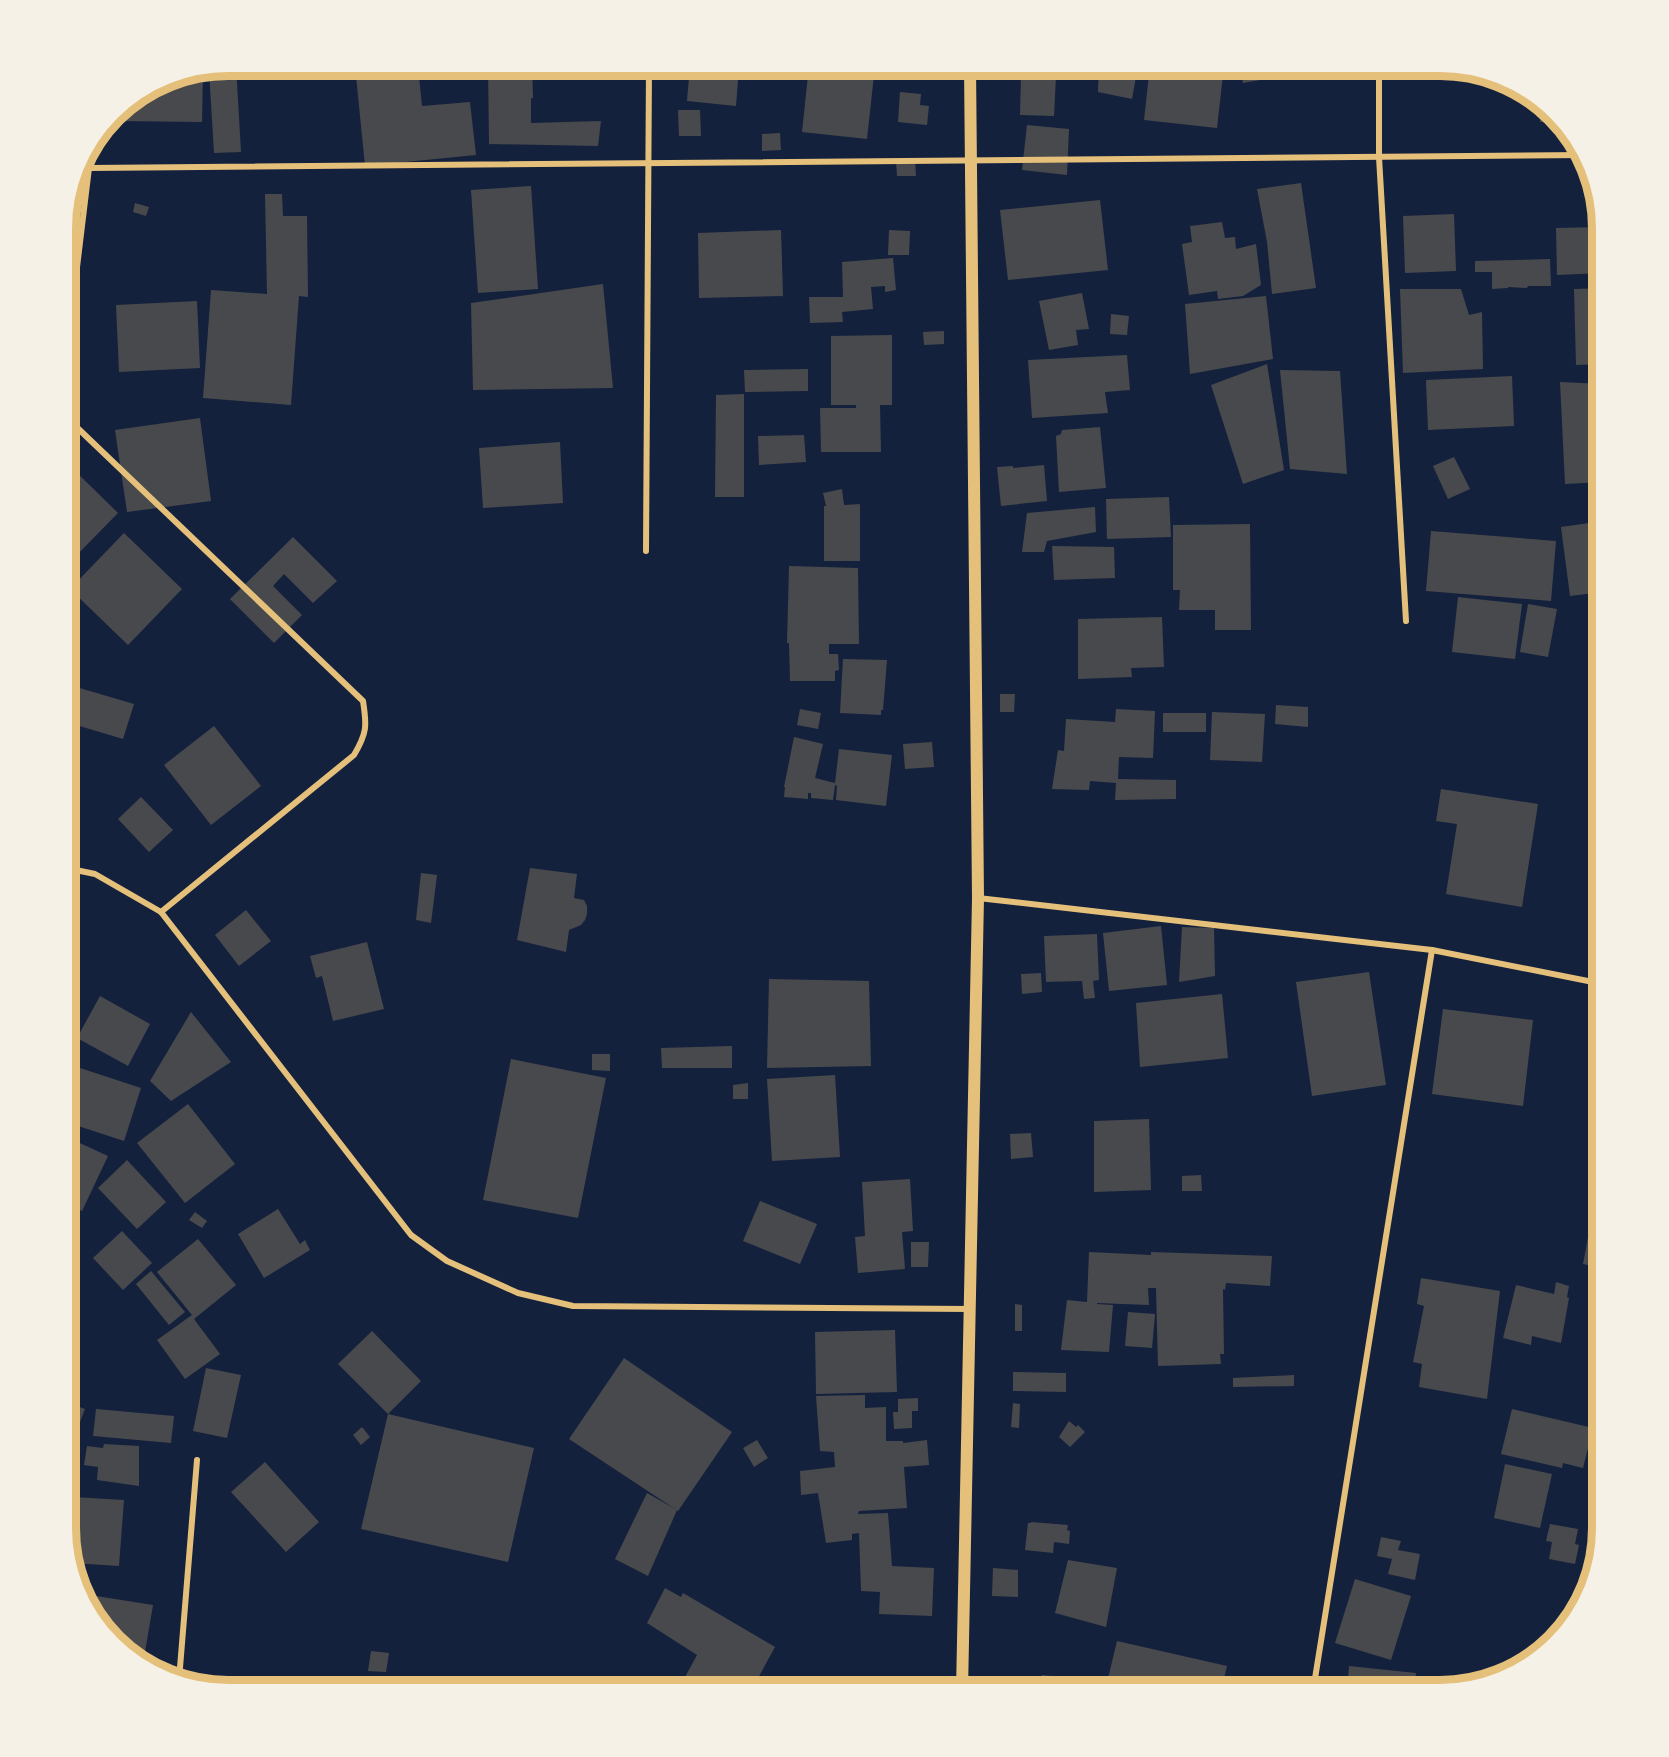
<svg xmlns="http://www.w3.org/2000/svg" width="1669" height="1757" viewBox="0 0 1669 1757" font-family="'Space Grotesk',sans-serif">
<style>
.building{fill:#48494c}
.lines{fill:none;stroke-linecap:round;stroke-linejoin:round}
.minor{stroke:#e5c07b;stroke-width:6}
.secondary{stroke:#e5c07b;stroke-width:12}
.rim{fill:none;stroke:#e5c07b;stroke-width:8}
</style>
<rect width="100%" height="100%" fill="#14213d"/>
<!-- building -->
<g class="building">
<path d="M228 66H236L241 152 214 153 209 70Z"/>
<path d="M355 66H418L422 106 470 102 476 155 365 166Z"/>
<path d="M488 66H532L533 98H531V123L601 121 598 146 489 144Z"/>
<path d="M690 66H739L736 106 687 101Z"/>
<path d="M809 66H875L867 139 802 132Z"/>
<path d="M1099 66H1138L1132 99 1098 92Z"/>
<path d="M1150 66H1224L1217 128 1144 120Z"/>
<path d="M1240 66H1299L1300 73 1243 83Z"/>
<path d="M203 71 202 122 115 121 116 113 121 106 166 78Z"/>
<path d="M1021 74 1056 76 1054 116 1020 115Z"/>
<path d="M900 92 921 94 920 105 929 106 927 125 898 122Z"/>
<path d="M1541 104 1563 121 1564 123 1540 122Z"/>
<path d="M678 110H700L701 136H679Z"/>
<path d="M1027 125 1069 129 1067 175 1022 170Z"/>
<path d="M780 133 781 150 762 151V134Z"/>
<path d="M915 160 916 176H897L896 161Z"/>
<path d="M1301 183 1316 288 1272 294 1267 242 1257 189Z"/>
<path d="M531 186 538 289 478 293 471 190Z"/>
<path d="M265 194H282L283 216H307L308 297 299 296 291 405 203 398 211 290 267 294Z"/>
<path d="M1100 200 1108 270 1008 280 1000 210Z"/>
<path d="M135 203 149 207 146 216 133 212Z"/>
<path d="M1454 214 1456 271 1405 273 1403 216Z"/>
<path d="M1222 222 1225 238 1235 237 1236 249 1256 244 1261 285 1243 296 1218 299 1217 291 1189 295 1182 244 1192 242 1190 226Z"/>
<path d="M1602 227 1603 273 1557 275 1556 228Z"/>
<path d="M781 230 783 296 699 298 698 233Z"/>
<path d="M889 230 910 231 909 255H888Z"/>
<path d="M893 258 896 290 885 292V286L871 287 873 309 842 312 843 322 810 323 809 297H843L842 262Z"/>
<path d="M1550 259 1551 286H1528L1527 288 1508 287V288L1492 289V272H1475V261Z"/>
<path d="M603 284 613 388 473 390 471 303Z"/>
<path d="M1603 288V364L1576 365 1574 289Z"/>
<path d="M1400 289H1461L1469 315 1482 312 1483 369 1403 373Z"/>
<path d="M1082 293 1089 329 1076 330 1078 345 1049 350 1039 301Z"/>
<path d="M1266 296 1273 359 1190 374 1185 304Z"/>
<path d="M197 301 200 368 119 372 116 305Z"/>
<path d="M1111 314 1129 316 1127 335 1110 334Z"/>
<path d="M944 331V344L924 345 923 332Z"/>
<path d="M892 335V405H880L881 452H821L820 408H856V405H831V336Z"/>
<path d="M1127 355 1130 390 1105 392 1108 413 1032 418 1028 360Z"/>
<path d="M1267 364 1284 470 1243 484 1211 385Z"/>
<path d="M808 369V391L745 392 744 370Z"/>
<path d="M1280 370 1340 371 1347 474 1290 469Z"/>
<path d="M1512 376 1514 426 1428 430 1426 380Z"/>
<path d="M1560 382 1603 384V482L1565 484Z"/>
<path d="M744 394V497H715L716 395Z"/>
<path d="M200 418 211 501 127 512 115 430Z"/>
<path d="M1100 427 1106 488 1059 492 1056 436 1061 434 1062 430Z"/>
<path d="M804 435 806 462 759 465 758 436Z"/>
<path d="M560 442 563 503 483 508 479 448Z"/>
<path d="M1454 457 1470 489 1448 499 1433 466Z"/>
<path d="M66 462 118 513 66 566Z"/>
<path d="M1044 465 1047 501 1001 506 997 467 1013 466V468Z"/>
<path d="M842 489 844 505 860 504V561H824V506H826L823 493Z"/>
<path d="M1169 497 1171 537 1107 539 1106 499Z"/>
<path d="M1095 507 1096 532 1047 541 1044 552H1022L1027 513Z"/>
<path d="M1603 521V592L1570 596 1561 527Z"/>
<path d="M1250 524 1251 630H1215V610H1179L1180 590H1173V525Z"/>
<path d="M1431 531 1556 541 1551 601 1426 591Z"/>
<path d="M124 533 182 589 128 645 70 589Z"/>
<path d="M293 537 337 581 313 603 284 574 273 586 302 615 274 643 230 599Z"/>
<path d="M1052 546 1114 547 1115 578 1054 580Z"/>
<path d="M789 566 858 568 859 644H829V654H838L839 670 835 671V681H790L789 643H787Z"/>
<path d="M1458 597 1522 604 1515 659 1452 652Z"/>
<path d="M1528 604 1557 609 1548 657 1520 652Z"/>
<path d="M1162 617 1164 667 1131 668 1132 677 1078 679V619Z"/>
<path d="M843 659 887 660 883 710H881V715L840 713Z"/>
<path d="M66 684 134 704 123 739 66 722Z"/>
<path d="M1000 694H1015L1014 712H1000Z"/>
<path d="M1276 705 1308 707V727L1275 724Z"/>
<path d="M800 709 821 713 818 729 797 725Z"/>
<path d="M1116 709 1155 711 1153 758 1119 757 1118 779 1176 780V799L1115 800 1116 783 1090 781 1089 790 1052 789 1058 750 1064 751 1066 719 1115 722Z"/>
<path d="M1212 712 1265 714 1262 762 1210 760Z"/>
<rect x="1163" y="713" width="43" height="19"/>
<path d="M214 726 261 786 211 825 164 765Z"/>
<path d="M794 737 823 744 815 778 835 783 839 749 892 755 886 806 836 800 837 786 835 785 833 800 811 798V793H808V799L784 797 785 787H784Z"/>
<path d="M932 742 934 767 905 769 903 744Z"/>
<path d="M1441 789 1538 804 1522 907 1446 894 1457 824 1436 821Z"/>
<path d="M141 797 173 830 149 852 118 819Z"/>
<path d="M530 868 577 874 574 898 584 900 587 906V914L585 920 581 925 569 930 566 952 517 940Z"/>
<path d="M421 873 437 875 431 923 416 920Z"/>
<path d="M246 910 271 941 239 966 215 935Z"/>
<path d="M1161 926 1167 985 1109 991 1103 933Z"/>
<path d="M1182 927 1214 928 1215 976 1179 982Z"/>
<path d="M1097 934 1099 980 1093 981 1095 998 1084 999 1082 981 1046 982 1044 936Z"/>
<path d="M367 942 384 1009 333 1021 322 976 316 978 310 956Z"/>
<path d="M1369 972 1386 1085 1312 1096 1296 982Z"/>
<path d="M1041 973 1042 992 1022 994 1021 974Z"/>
<path d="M769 979 869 981 871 1066 767 1068Z"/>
<path d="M1222 994 1228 1058 1140 1067 1136 1003Z"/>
<path d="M100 996 150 1024 128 1066 77 1038Z"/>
<path d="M1443 1009 1533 1020 1523 1106 1432 1094Z"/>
<path d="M191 1012 231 1062 171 1101 150 1081Z"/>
<path d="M732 1046V1068H662L661 1048Z"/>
<path d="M592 1054H610V1071L592 1070Z"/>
<path d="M511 1059 606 1078 578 1218 483 1200Z"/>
<path d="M80 1068 141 1088 124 1141 66 1122V1112Z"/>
<path d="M835 1075 840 1157 772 1161 767 1079Z"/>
<path d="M748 1083V1099H733V1085Z"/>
<path d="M1602 1084H1603V1151L1589 1148Z"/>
<path d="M188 1104 235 1164 185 1203 137 1143Z"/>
<path d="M1149 1119 1151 1190 1094 1192V1121Z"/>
<path d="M1031 1133 1033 1157 1011 1159 1010 1134Z"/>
<path d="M71 1139 108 1156 82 1211 66 1204V1149Z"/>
<path d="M127 1160 166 1202 137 1229 98 1188Z"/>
<path d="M1201 1175 1202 1191H1182V1176Z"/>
<path d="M1599 1178 1603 1179V1268L1583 1264Z"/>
<path d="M910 1179 913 1231 902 1232 905 1269 858 1273 855 1237 865 1236 862 1182Z"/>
<path d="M760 1201 817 1224 800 1264 743 1241Z"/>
<path d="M278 1209 300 1244 305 1240 310 1250 264 1278 238 1234Z"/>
<path d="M195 1212 207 1221 202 1228 189 1220Z"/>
<path d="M122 1231 152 1263 123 1290 93 1258Z"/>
<path d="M198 1239 236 1285 194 1319 220 1354 185 1379 157 1340 192 1315 157 1272Z"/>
<path d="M911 1242H929L928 1267H911Z"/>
<path d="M1089 1252 1151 1255V1252L1272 1256 1270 1286 1226 1283 1225 1290 1223 1289 1224 1354H1220L1221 1364 1158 1366 1156 1288H1148L1149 1305 1097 1303V1304L1113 1305 1109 1352 1061 1350 1067 1300 1087 1302Z"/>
<path d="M151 1271 185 1312 169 1325 136 1284Z"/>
<path d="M1421 1278 1500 1291 1487 1399 1419 1387 1422 1364 1413 1362 1424 1306 1417 1304Z"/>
<path d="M1556 1282 1569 1286 1567 1297 1569 1298 1561 1343 1532 1336 1531 1345 1503 1338 1516 1285 1554 1294Z"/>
<path d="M1015 1304 1022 1305V1331H1015Z"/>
<path d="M1128 1312 1155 1314 1152 1348 1125 1346Z"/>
<path d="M895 1330 897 1392 816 1394 815 1332Z"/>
<path d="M372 1331 421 1381 388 1414 338 1364Z"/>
<path d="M624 1358 732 1432 678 1511 569 1439Z"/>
<path d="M206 1368 241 1375 227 1438 193 1431Z"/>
<path d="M1013 1372 1066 1373V1392L1013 1391Z"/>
<path d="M1294 1375V1386L1233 1387V1378Z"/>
<path d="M865 1395V1408L886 1407V1441H903V1443L927 1440 929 1465 904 1467 907 1508 859 1511 858 1514 888 1513 892 1566 934 1568 932 1616 879 1614 880 1592 861 1591 859 1533 852 1534V1540L826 1543 818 1493 801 1495 800 1471 835 1467 834 1452 820 1451 816 1396Z"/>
<path d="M918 1398V1411H912V1428L894 1429 893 1412H898V1399Z"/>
<path d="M66 1402 85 1409 78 1427 66 1422Z"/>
<path d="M1013 1403 1020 1404 1019 1428 1011 1427Z"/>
<path d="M96 1409 174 1416 171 1443 93 1436Z"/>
<path d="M1512 1409 1593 1428 1583 1468 1563 1463 1562 1468 1501 1454Z"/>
<path d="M388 1414 534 1448 508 1562 361 1529Z"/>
<path d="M1069 1421 1076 1427 1078 1425 1085 1432 1070 1447 1059 1437Z"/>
<path d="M362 1427 370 1437 361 1445 353 1435Z"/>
<path d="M66 1434 74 1435 67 1493 66 1492Z"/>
<path d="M757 1440 768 1458 754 1467 743 1448Z"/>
<path d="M104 1444 139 1446V1486L97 1480 98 1467 84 1465 87 1446 103 1448Z"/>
<path d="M265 1462 319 1522 286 1552 231 1492Z"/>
<path d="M1505 1464 1552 1474 1540 1528 1494 1518Z"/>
<path d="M647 1493 677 1510 648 1576 615 1559Z"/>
<path d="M73 1497 124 1500 119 1566 72 1563 70 1552Z"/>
<path d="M1031 1522 1068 1525 1067 1530 1070 1531 1069 1544 1054 1542 1053 1553 1025 1550 1028 1523H1031Z"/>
<path d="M1550 1524 1578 1529 1575 1544 1579 1545 1575 1564 1549 1559 1552 1542 1546 1541Z"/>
<path d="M1381 1537 1401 1541 1398 1550 1420 1554 1415 1580 1388 1574 1392 1559 1377 1556Z"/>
<path d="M1068 1560 1117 1568 1106 1627 1055 1613Z"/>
<path d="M993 1568 1018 1570V1597L992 1596Z"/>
<path d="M1355 1579 1411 1596 1391 1660 1335 1643Z"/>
<path d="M665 1588 681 1597 683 1593 775 1647 751 1691 722 1676 714 1691H710L685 1677 697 1655 647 1623Z"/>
<path d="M96 1596 153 1605 143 1664 106 1636 94 1614Z"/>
<path d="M1117 1641 1227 1666 1221 1691H1105Z"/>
<path d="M371 1651 389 1653 386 1672 368 1671Z"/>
<path d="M1349 1666 1416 1673 1414 1691H1347Z"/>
<path d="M1042 1675 1079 1679 1078 1691H1041Z"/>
</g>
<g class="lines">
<!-- minor -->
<g class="minor">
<path d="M1379 66V157L1406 621"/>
<path d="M66 358 89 168 1584 155"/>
<path d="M66 417 363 701C367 726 367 733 354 755L161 912"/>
<path d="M646 551 649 66"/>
<path d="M66 868 95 874 161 912 411 1235 447 1261 518 1293 573 1306 969 1309"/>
<path d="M978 898 1432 950 1603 984"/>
<path d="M179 1680 197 1460"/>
<path d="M1313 1691 1432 950"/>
</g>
<!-- secondary -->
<path class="secondary" d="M962 1691 978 898 970 66"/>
</g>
<!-- crop -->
<path d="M0 0H1669V1757H0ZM228 76H1440A152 152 0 0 1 1592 228V1528A152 152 0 0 1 1440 1680H228A152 152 0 0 1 76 1528V228A152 152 0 0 1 228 76Z" fill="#f6f1e7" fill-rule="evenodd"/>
<path class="rim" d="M228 76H1440A152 152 0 0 1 1592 228V1528A152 152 0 0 1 1440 1680H228A152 152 0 0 1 76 1528V228A152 152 0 0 1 228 76Z"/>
</svg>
